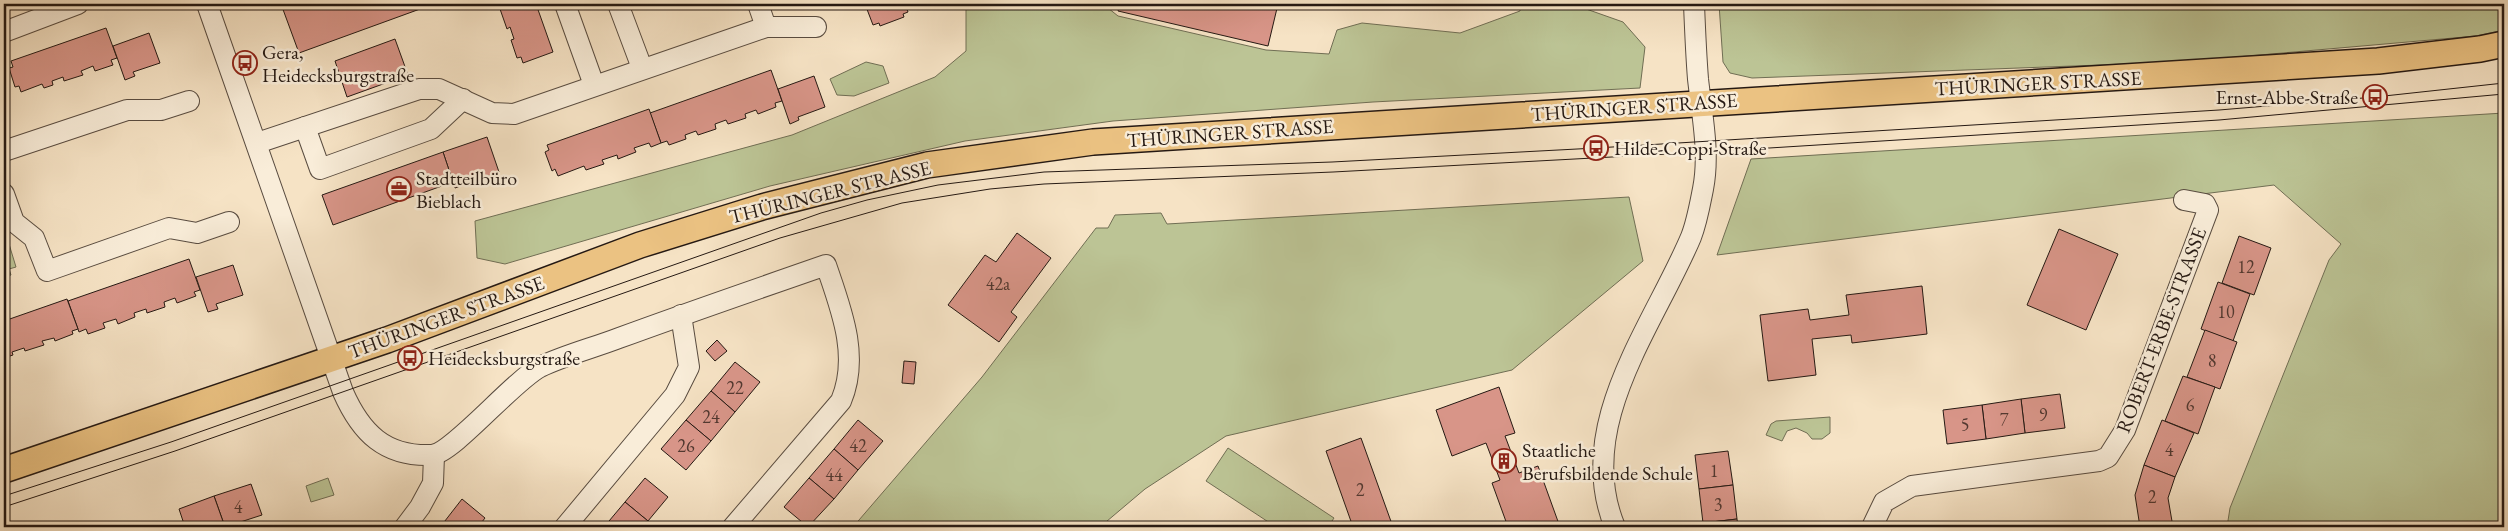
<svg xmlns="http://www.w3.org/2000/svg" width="2508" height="531" viewBox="0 0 2508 531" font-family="'EB Garamond',serif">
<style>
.green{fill:#bcc495;stroke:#706e54}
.building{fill:#d89588;stroke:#251913}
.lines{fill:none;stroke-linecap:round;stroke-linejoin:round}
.minor-casing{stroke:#594c40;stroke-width:22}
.major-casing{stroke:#251913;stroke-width:28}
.minor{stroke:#f9edd9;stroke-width:20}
.major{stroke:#ebc282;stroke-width:25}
.tram{stroke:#251913;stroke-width:1}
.labels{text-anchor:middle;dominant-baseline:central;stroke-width:5;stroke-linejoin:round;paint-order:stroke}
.number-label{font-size:18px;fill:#523830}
.poi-label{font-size:20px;fill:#251913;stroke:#f9edd9;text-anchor:start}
.street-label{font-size:20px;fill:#251913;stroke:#f9edd9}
</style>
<rect width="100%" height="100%" fill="#f6e3c5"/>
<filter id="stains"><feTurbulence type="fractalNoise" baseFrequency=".004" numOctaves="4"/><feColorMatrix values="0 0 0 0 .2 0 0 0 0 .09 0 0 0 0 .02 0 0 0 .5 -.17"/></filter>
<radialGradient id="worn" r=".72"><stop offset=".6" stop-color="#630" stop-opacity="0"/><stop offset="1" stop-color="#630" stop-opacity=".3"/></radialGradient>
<!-- green -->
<g class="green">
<path d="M966 4H1103L1118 16 1266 50 1329 54 1337 30 1362 23 1460 33 1520 11V4H1572L1623 22 1645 47 1640 88 1373 102 1113 121 965 141 770 186 505 264 477 258 475 221 792 135 935 77 966 51Z"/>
<path d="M1719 4H2504V30L2476 36 2180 62 1752 78 1730 73 1723 62Z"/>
<path d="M866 62 883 66 889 83 854 96 837 95 830 79Z"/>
<path d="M2504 113V527H2227L2230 508 2329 260 2341 244 2274 185 1717 255 1751 159Z"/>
<path d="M1629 197 1643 261 1512 370 1226 436 1145 489 1100 527H853L982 377 1096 228H1108L1115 215 1161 213 1167 224Z"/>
<path d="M9 244 16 267 9 269 11 275 4 277V245Z"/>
<path d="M1830 417V433L1822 439H1812L1807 433 1796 428 1787 431 1782 441 1766 435 1771 424 1776 421Z"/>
<path d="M1228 448 1334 518 1328 527H1276L1206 481Z"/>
<path d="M328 478 334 495 311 502 306 486Z"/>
</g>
<!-- building -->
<g class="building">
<path d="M281 4H418L420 9 299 53Z"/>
<path d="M502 4H536L553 52 523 63 521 57 517 58 511 40 514 39 510 27 507 29 500 9 503 8Z"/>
<path d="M865 4H905L908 12 903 14 904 17 880 26 879 23 873 25Z"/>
<path d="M1120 4H1278L1268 46 1118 11Z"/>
<path d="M106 28 117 58 111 60 113 65 95 71 93 66 81 71 83 75 64 81 63 77 52 81 53 85 44 88 42 84 21 92 19 86 15 87 9 68 13 67 11 61Z"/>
<path d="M149 33 160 63 133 72 135 76 125 80 113 46Z"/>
<path d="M395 39 408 75 347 97 335 61Z"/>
<path d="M771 70 782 101 775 103 776 107 758 114 756 110 745 114 746 118 728 124 726 120 715 124 716 129 698 135 696 131 685 135 686 139 669 145 667 141 661 143 650 113Z"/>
<path d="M814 76 825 107 798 117 799 120 790 124 778 89Z"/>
<path d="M649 109 661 143 651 147 649 143 634 148 636 152 618 159 617 155 602 160 604 164 586 170 584 166 558 176 555 169 552 171 545 152 549 150 547 145Z"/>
<path d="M487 137 499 172 455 188 443 152Z"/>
<path d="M443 152 453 182 333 225 322 195Z"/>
<path d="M2059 229 2118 254 2086 330 2027 305Z"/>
<path d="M1017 233 1051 258 1011 312 1017 317 999 342 948 305 985 255 996 262Z"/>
<path d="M2239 236 2271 248 2254 295 2222 283Z"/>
<path d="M189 259 200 290 194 292 196 296 177 303 175 298 164 302 165 307 147 313 146 309 134 313 135 317 118 324 116 319 103 323 105 328 88 334 86 329 79 332 68 301Z"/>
<path d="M233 265 243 295 216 304 218 309 208 312 196 277Z"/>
<path d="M2218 282 2250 294 2233 341 2201 329Z"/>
<path d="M1922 286 1927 334 1852 343 1851 335 1812 339 1816 375 1768 381 1760 315 1808 309 1810 320 1849 315 1846 295Z"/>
<path d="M67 299 78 329 72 331 73 334 55 341 54 338 42 341 44 345 25 351 24 348 12 352 13 355 4 358V321Z"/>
<path d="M2205 330 2237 342 2220 389 2187 377Z"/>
<path d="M717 340 727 351 715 361 706 351Z"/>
<path d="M904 361 916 362 914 384 902 383Z"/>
<path d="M735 362 760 382 735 412 711 391Z"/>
<path d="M2183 376 2215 387 2198 434 2165 421Z"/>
<path d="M1499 387 1515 433 1505 436 1519 473 1538 466 1560 527H1508L1492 483 1500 480 1486 443 1452 456 1436 410Z"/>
<path d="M711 391 735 412 711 441 686 420Z"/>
<path d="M2060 394 2065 428 2025 433 2021 399Z"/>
<path d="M2021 399 2025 433 1986 439 1982 405Z"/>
<path d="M1982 405 1986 439 1947 444 1943 410Z"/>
<path d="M686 420 711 441 686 470 661 449Z"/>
<path d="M858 420 883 441 858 470 834 449Z"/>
<path d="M2162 420 2194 433 2175 477 2144 465Z"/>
<path d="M1361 438 1393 527H1353L1326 451Z"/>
<path d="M834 449 858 470 834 499 809 478Z"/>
<path d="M1728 451 1733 485 1699 489 1695 455Z"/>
<path d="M2144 465 2175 477 2168 498 2173 527H2140L2135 495Z"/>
<path d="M645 478 668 497 648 521 625 502Z"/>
<path d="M809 478 834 499 808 527 784 507Z"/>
<path d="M251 484 262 515 225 527 214 496Z"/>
<path d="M1733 485 1737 519 1703 523 1699 489Z"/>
<path d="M214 496 225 527H185L179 509Z"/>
<path d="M462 499 485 518 478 527H443L441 526Z"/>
<path d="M625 502 648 521 643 527H604Z"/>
<path d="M1737 519 1738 527H1703V523Z"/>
<path d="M331 523 333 527H319Z"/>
</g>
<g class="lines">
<defs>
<g id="minor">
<path d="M207 4 343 392C361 433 385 457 432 455 453 453 513 381 540 367 565 355 593 348 619 338 687 313 757 289 826 265 841 309 860 356 841 401L733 527"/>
<path d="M565 4 594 85"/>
<path d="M618 4 642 68"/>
<path d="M758 4 766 27"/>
<path d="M4 32 78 4"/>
<path d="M305 127 320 169 431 129 463 99"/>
<path d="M257 143 419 89H439L492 113 514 114 766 27H816"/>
<path d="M4 151 127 110H161L189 101"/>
<path d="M4 194 14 222 34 238 47 271 169 228 197 233 229 222"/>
<path d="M405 527 420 507 433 483 434 455"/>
<path d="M565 527 675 395 689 367 681 315"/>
<path d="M1615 527C1573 426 1653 327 1691 237 1697 222 1700 204 1703 189 1710 154 1702 115 1698 79 1696 54 1695 29 1694 4"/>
<path d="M1872 527 1884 502 1912 486 2099 461 2108 457 2125 430 2208 210 2205 204 2184 200"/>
</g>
<path id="major" d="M4 470 387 340 640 245 762 207 927 165 1093 142 2378 61 2480 49 2504 44"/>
</defs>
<!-- minor casing -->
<use href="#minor" class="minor-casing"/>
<!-- major casing -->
<use href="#major" class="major-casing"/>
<!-- minor -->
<use href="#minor" class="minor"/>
<!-- major -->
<use href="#major" class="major"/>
<!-- tram -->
<g class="tram">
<path d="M4 496 171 442 821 213 867 200 938 185 1044 172 1332 162 1596 148 2219 110 2375 97 2504 83"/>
<path d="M4 507 175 451 780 238 902 203 990 189 1044 184 1333 172 1705 152 2219 120 2504 94"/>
</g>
</g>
<!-- icons -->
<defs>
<symbol id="bus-ring" viewBox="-11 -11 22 22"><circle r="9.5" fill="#f9edd9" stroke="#8f2418" stroke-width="1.5"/><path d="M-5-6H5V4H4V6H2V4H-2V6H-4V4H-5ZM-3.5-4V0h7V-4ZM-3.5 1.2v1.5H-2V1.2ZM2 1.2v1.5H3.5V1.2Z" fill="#8f2418"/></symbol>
<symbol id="office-ring" viewBox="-11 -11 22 22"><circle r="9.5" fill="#f9edd9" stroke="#8f2418" stroke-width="1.5"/><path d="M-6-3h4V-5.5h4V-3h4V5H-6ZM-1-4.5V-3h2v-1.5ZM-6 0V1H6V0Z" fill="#8f2418"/></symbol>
<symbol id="building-ring" viewBox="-11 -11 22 22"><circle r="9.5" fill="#f9edd9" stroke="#8f2418" stroke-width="1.5"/><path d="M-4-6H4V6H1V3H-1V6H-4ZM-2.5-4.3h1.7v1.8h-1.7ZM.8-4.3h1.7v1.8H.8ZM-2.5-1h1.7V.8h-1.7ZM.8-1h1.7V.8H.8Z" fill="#8f2418"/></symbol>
</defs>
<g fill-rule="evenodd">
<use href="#bus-ring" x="231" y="49" width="28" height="28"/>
<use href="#bus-ring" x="2361" y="83" width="28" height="28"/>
<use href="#bus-ring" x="1582" y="134" width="28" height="28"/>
<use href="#office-ring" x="385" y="175" width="28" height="28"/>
<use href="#bus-ring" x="396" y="344" width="28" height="28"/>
<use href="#building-ring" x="1490" y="447" width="28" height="28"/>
</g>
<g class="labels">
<!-- number labels -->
<g class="number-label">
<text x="2246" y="266">12</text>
<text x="998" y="283">42a</text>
<text x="2226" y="311">10</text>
<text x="2212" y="360">8</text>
<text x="735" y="387">22</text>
<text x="2190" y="404">6</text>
<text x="2043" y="414">9</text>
<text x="711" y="416">24</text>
<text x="2004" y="419">7</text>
<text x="1965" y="424">5</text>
<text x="686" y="445">26</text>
<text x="858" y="445">42</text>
<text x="2169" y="449">4</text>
<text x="1714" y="470">1</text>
<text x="834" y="474">44</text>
<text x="1360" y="489">2</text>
<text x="2152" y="496">2</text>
<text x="1718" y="504">3</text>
<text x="238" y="506">4</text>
</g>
<!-- poi labels -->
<g class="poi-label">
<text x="262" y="52">Gera,<tspan x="262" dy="23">Heidecksburgstraße</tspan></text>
<text x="2358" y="97" text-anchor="end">Ernst-Abbe-Straße</text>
<text x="1614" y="148">Hilde-Coppi-Straße</text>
<text x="416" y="178">Stadtteilbüro<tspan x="416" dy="23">Bieblach</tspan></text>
<text x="428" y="358">Heidecksburgstraße</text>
<text x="1522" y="450">Staatliche<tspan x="1522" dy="23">Berufsbildende Schule</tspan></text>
</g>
<!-- street labels -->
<g class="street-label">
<text transform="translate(2038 83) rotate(-3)">THÜRINGER STRASSE</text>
<text transform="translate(1634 107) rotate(-4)">THÜRINGER STRASSE</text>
<text transform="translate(1230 133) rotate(-4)">THÜRINGER STRASSE</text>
<text transform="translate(830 192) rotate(-14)">THÜRINGER STRASSE</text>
<text transform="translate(446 317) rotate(-20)">THÜRINGER STRASSE</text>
<text transform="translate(2161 330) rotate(-69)">ROBERT-ERBE-STRASSE</text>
</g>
</g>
<!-- margin -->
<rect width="2508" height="531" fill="none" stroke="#f6e3c5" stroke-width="20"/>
<rect x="5" y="5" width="2498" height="521" fill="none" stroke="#251913" stroke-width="2.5"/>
<rect x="10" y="10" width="2488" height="511" fill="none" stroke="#251913"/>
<rect width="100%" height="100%" filter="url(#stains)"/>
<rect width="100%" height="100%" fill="url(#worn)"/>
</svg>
